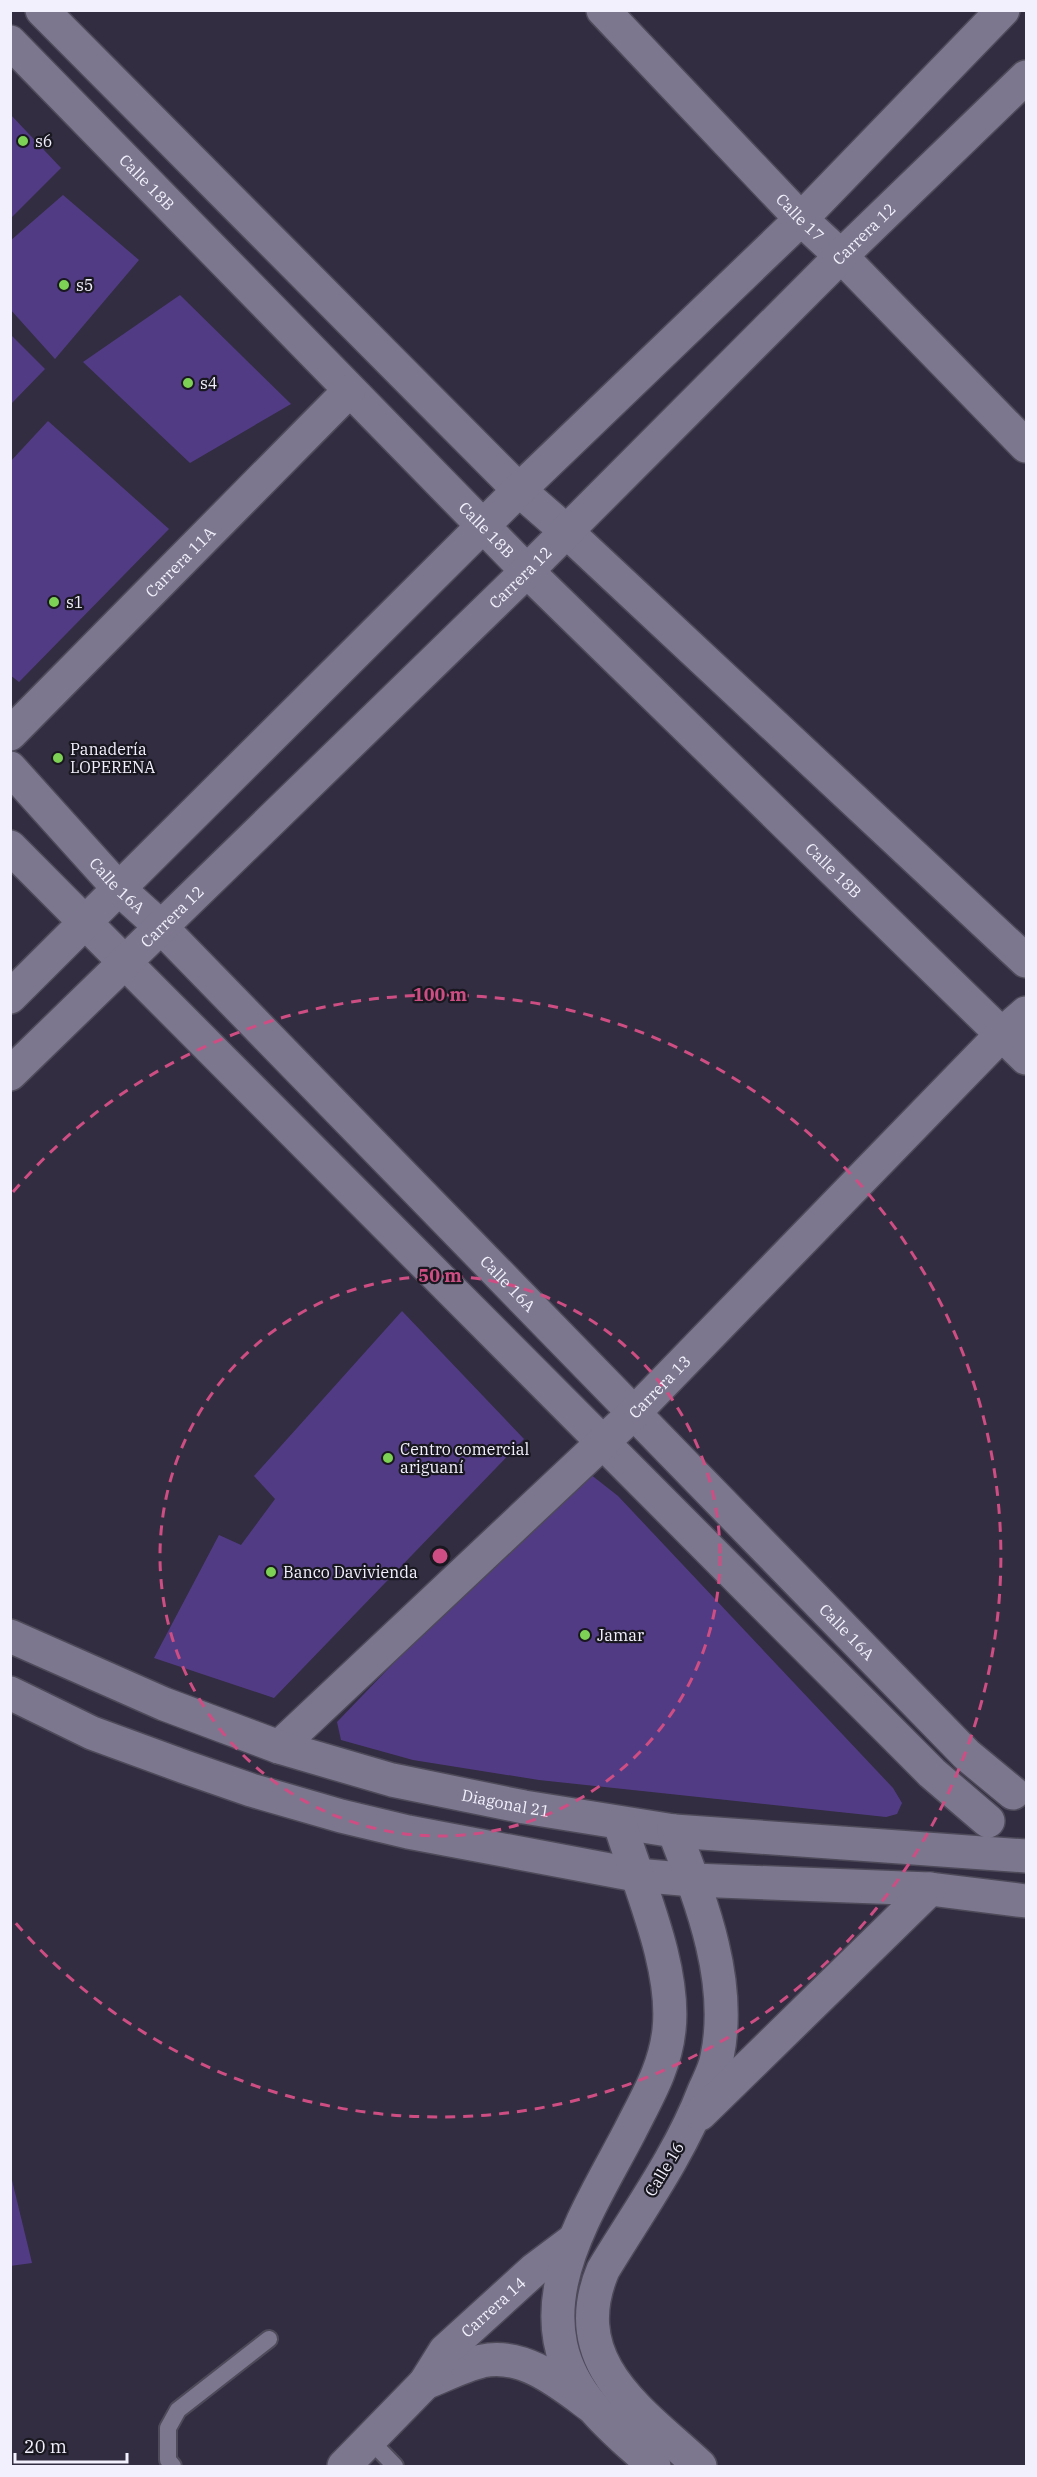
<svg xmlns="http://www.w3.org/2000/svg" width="1037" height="2477" viewBox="0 0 1037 2477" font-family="'IBM Plex Serif',serif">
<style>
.building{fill:#523b85}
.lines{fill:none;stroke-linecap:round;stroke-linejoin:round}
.service-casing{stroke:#4e4a5a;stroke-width:20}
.minor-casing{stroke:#4e4a5a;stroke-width:36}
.tertiary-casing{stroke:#4e4a5a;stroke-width:36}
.secondary-casing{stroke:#4e4a5a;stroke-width:36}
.service{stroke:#7c778e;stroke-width:16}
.minor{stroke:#7c778e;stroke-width:33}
.tertiary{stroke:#7c778e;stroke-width:33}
.secondary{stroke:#7c778e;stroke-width:33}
.ring{fill:none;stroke:#ce4e83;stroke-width:3;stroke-dasharray:10 8}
.poi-dot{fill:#7dd154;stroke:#191720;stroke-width:2}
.labels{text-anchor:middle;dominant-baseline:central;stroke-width:4.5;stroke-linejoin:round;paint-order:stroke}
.poi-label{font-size:16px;fill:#f2f0fc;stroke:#191720;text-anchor:start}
.street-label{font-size:16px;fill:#f2f0fc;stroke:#191720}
.centre{fill:#ce4e83;stroke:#191720;stroke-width:3}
.ring-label{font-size:18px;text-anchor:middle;font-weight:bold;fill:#ce4e83;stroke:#191720;stroke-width:4.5;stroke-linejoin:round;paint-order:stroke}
</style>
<rect width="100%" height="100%" fill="#322d40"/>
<!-- building -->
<g class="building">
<path d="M10 114 61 168 10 219Z"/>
<path d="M63 195 139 260 55 359 10 309V241Z"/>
<path d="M180 295 291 404 190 463 83 362Z"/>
<path d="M10 334 45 369 10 405Z"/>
<path d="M48 421 169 529 19 682 10 675V462Z"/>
<path d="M402 1311 524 1439 274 1698 154 1658 219 1535 241 1545 275 1499 254 1476Z"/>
<path d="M590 1474 618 1496 893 1788 902 1803 897 1814 886 1817 539 1780 413 1760 341 1740 337 1722 486 1567Z"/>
<path d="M10 2172 32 2263 10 2266Z"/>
</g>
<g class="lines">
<defs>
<g id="service">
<path d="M370 2440 395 2466"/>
<path d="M173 2466 168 2460V2428L178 2410 269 2339"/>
</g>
<g id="minor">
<path d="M42 10 519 490 565 530 1026 961"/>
<path id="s1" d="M603 10 801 219 841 256 1026 446"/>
<path id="s2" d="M10 42 527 571 1026 1058"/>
<path id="s3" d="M10 734 349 391"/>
<path id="s4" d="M10 768 119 889 160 926 967 1755 1013 1793"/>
<path d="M10 847 932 1773 988 1821"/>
<path id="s5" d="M279 1747 635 1412 1003 1033 1026 1013"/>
<path d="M425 2383C443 2376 462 2366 482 2361 523 2352 560 2383 591 2406"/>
<path id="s6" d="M344 2466 425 2383 445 2351 534 2270 574 2240"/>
</g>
<g id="tertiary">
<path d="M10 997 519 490 801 219 1003 10"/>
<path id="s7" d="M10 1074 527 571 841 256 1026 77"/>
</g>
<g id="secondary">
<path id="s8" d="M10 1636 164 1704 279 1747 392 1780 524 1807 674 1831 1026 1856"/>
<path d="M10 1693 92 1733 185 1767 251 1790 341 1816 408 1832 636 1875 693 1880 930 1889 1026 1901"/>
<path d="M620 1824C639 1886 676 1967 669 2030 665 2068 647 2097 630 2131 586 2216 515 2315 592 2406 610 2428 634 2447 654 2466"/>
<path d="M674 1831C701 1901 733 1981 717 2057 715 2069 709 2080 704 2091 680 2154 638 2212 603 2270 564 2363 641 2411 700 2466"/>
<path d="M700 2114 930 1889"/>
</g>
</defs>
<!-- service casing -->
<use href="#service" class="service-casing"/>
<!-- minor casing -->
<use href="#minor" class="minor-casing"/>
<!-- tertiary casing -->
<use href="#tertiary" class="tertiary-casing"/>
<!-- secondary casing -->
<use href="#secondary" class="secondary-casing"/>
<!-- service -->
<use href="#service" class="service"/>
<!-- minor -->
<use href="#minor" class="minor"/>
<!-- tertiary -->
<use href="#tertiary" class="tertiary"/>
<!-- secondary -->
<use href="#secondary" class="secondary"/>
</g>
<!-- distance rings -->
<g class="ring">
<circle cx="440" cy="1556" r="280"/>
<path d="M13 1192A561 561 0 1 1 13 1920"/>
</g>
<!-- markers -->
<g class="poi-dot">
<circle cx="23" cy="141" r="6"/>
<circle cx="64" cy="285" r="6"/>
<circle cx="188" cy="383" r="6"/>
<circle cx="54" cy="602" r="6"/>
<circle cx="58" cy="758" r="6"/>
<circle cx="388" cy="1458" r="6"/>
<circle cx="271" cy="1572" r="6"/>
<circle cx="585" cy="1635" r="6"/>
</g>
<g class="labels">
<!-- poi labels -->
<g class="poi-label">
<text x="35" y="141">s6</text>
<text x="76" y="285">s5</text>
<text x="200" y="383">s4</text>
<text x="66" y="602">s1</text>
<text x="70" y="749">Panadería<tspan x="70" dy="18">LOPERENA</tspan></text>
<text x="400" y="1449">Centro comercial<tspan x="400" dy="18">ariguaní</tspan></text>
<text x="283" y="1572">Banco Davivienda</text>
<text x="597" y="1635">Jamar</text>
</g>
<!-- street labels -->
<g class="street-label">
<text stroke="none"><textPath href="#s2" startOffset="196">Calle 18B</textPath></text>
<text stroke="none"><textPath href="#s1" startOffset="286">Calle 17</textPath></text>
<text stroke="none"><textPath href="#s7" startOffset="1198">Carrera 12</textPath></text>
<text stroke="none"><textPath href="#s2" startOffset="682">Calle 18B</textPath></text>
<text stroke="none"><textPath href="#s3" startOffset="242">Carrera 11A</textPath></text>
<text stroke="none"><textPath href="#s7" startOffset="712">Carrera 12</textPath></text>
<text stroke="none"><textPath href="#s2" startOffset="1168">Calle 18B</textPath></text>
<text stroke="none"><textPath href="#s4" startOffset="159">Calle 16A</textPath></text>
<text stroke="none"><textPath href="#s7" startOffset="226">Carrera 12</textPath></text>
<text stroke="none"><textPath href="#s4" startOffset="717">Calle 16A</textPath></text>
<text stroke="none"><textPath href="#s5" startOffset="524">Carrera 13</textPath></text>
<text stroke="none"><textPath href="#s4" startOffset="1203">Calle 16A</textPath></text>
<text stroke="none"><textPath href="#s8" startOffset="525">Diagonal 21</textPath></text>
<text transform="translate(664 2169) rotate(-59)">Calle 16</text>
<text stroke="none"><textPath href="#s6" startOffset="219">Carrera 14</textPath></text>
</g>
</g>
<circle cx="440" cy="1556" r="9" class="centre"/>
<g class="ring-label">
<text x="440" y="1001">100 m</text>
<text x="440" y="1282">50 m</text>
</g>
<!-- border -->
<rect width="1037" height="2477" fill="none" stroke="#f2f0fc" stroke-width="24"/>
<!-- scale -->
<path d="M15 2453v9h112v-9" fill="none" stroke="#f2f0fc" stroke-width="3"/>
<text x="24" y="2453" font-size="18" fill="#f2f0fc" stroke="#191720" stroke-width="4.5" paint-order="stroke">20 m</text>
</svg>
